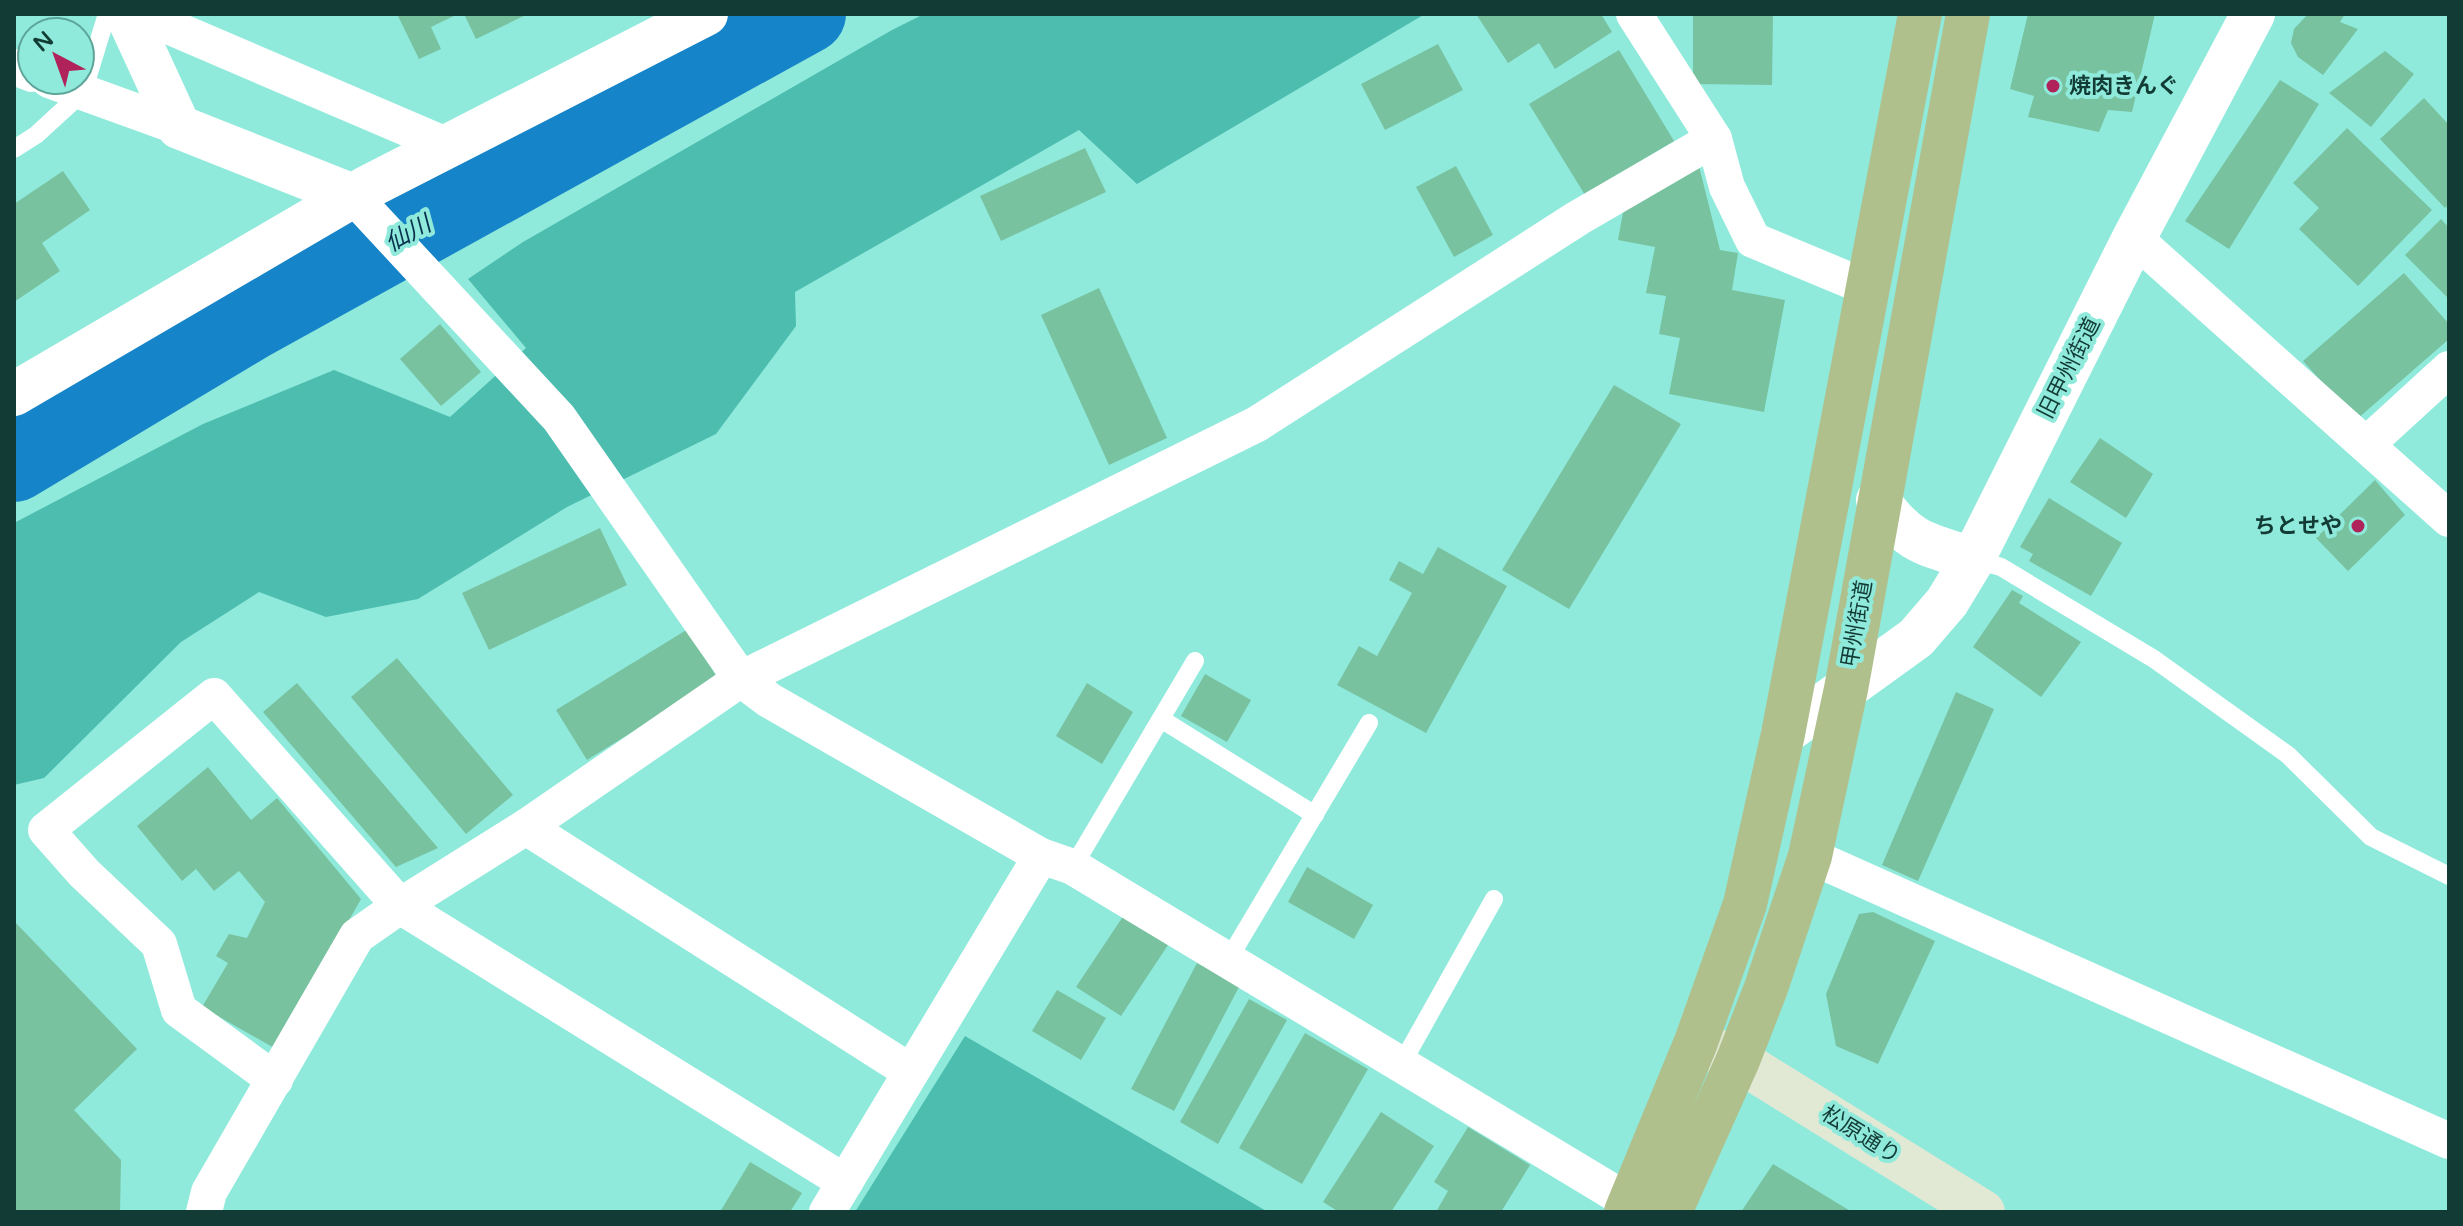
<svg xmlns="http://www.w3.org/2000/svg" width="2463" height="1226" viewBox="0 0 2463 1226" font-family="'Varela Round','Noto Sans JP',sans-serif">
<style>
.green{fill:#4dbdaf}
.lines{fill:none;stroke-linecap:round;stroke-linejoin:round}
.river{stroke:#1584c8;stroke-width:78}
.building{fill:#78c2a0}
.service{stroke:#fff;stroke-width:18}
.minor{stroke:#fff;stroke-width:36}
.tertiary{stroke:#fff;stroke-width:44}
.secondary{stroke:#e1e8d4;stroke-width:44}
.trunk{stroke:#b0c08c;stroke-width:44}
.poi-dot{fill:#b0225a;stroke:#8feadc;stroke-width:3}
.labels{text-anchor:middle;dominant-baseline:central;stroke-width:8;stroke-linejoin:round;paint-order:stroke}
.poi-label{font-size:22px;font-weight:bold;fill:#133b35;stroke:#8feadc;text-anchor:start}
.street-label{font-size:22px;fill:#133b35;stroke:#8feadc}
.water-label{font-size:24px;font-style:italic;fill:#07314d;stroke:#8feadc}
</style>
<rect width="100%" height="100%" fill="#8feadc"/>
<!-- green -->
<g class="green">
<path d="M924 14H1425L1137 184 1079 130 795 292 796 326 716 434 567 507 418 599 326 617 259 592 181 642 44 778 14 785V523L203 424 334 370 450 417 526 348 468 279 523 242 892 30Z"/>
<path d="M965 1036 1268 1212H855Z"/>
</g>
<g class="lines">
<!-- river -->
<path class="river" d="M14 463 251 321 807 14"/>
</g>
<!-- building -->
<g class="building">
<path d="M397 14H458L431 27 441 49 419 59Z"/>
<path d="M464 14H528L476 39Z"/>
<path d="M1476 14H1601L1612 32 1555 69 1539 43 1508 63Z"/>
<path d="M1693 14H1773L1772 85 1693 84Z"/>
<path d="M2028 14H2155L2132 112 2108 110 2099 132 2028 117 2034 96 2010 89Z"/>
<path d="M2308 14H2345L2340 22 2358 29 2323 75 2298 57 2291 43 2294 29Z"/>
<path d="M1438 44 1463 90 1385 130 1361 84Z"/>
<path d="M1619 50 1674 141 1585 195 1529 104Z"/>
<path d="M2385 51 2414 74 2371 127 2329 93Z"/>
<path d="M2280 80 2319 104 2229 249 2185 221Z"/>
<path d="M2424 98 2449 125V204L2445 208 2380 139Z"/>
<path d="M2347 128 2432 210 2358 286 2299 229 2319 208 2293 183Z"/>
<path d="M1085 148 1106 192 1001 241 980 196Z"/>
<path d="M1456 166 1493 235 1454 257 1416 187Z"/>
<path d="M1699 166 1720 250 1738 253 1732 290 1785 300 1764 412 1669 394 1680 338 1659 334 1666 296 1646 293 1655 247 1618 240 1624 207Z"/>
<path d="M63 171 90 210 42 243 60 271 14 302V204Z"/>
<path d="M2441 219 2449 228V299L2405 255Z"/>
<path d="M2404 273 2449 324V339L2356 420 2303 361Z"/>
<path d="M1099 288 1167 438 1109 465 1041 315Z"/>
<path d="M440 324 481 372 441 406 400 359Z"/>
<path d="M1614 385 1681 424 1569 609 1502 570Z"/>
<path d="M2100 438 2153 474 2126 518 2070 482Z"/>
<path d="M2375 480 2405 515 2348 571 2316 538Z"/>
<path d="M2049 498 2122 543 2091 596 2029 561 2033 554 2020 547Z"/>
<path d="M600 528 627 585 489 650 462 593Z"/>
<path d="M1438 547 1507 586 1426 733 1337 685 1359 646 1377 656 1412 593 1389 580 1399 561 1423 574Z"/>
<path d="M2012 590 2023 596 2019 603 2081 642 2041 697 1973 647Z"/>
<path d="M688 629 718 679 587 760 556 710Z"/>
<path d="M397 658 513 795 466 834 351 697Z"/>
<path d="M1205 674 1251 700 1227 742 1181 716Z"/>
<path d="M297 683 438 848 396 867 263 712Z"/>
<path d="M1087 683 1133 712 1102 764 1056 736Z"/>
<path d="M1956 692 1994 709 1918 881 1882 865Z"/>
<path d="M208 767 251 820 277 798 361 899 276 1049 202 1007 228 963 216 956 229 934 247 938 265 902 239 871 214 891 196 869 182 881 137 826Z"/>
<path d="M1307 867 1373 905 1354 939 1288 902Z"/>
<path d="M1873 912 1935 941 1878 1064 1836 1046 1826 994 1859 914Z"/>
<path d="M1124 915 1168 945 1121 1016 1076 987Z"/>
<path d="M14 921 137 1049 74 1110 121 1160 120 1212H14Z"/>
<path d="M1197 963 1240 985 1174 1111 1131 1089Z"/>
<path d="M1057 990 1106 1018 1081 1060 1032 1031Z"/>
<path d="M1249 999 1287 1020 1218 1144 1180 1122Z"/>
<path d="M1305 1033 1368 1069 1302 1184 1239 1148Z"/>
<path d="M1381 1112 1434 1146 1391 1212H1339L1323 1202Z"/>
<path d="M1468 1127 1530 1165 1501 1212H1436L1448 1191 1434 1182Z"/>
<path d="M750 1162 802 1193 790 1212H720Z"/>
<path d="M1773 1164 1852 1212H1741Z"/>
</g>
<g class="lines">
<!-- service -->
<g class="service">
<path d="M14 149 36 135 83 92 107 14"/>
<path d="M1973 559 2001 567 2154 659 2288 755 2371 837 2449 876"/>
<path d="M1161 719 1315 815"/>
<path d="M1073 867 1195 661"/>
<path d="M1228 960 1369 723"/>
<path d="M1401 1065 1494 899"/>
</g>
<!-- minor -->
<g class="minor">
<path d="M140 14 446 145"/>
<path d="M1634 14 1714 139 1727 187 1753 240 1868 288"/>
<path d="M14 67 32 74"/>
<path d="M49 80 179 127"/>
<path d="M353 196 559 418 741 679 769 700 1041 856 1073 867 1631 1203"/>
<path d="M2134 238 2449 519"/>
<path d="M2367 444 2449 369"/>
<path d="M526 827 911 1072"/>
<path d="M1810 856 2449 1141"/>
<path d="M275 1080 179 1010 159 944 84 873 46 830 214 696 400 906 845 1182"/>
<path d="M204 1212 209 1192 357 936 400 906 526 827 741 679 1257 424 1578 218 1714 139"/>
<path d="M827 1212 1041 856"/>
</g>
<!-- tertiary -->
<g class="tertiary">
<path d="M127 14 179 127 353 196"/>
<path d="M14 394 368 187 706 14"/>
<path d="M1878 500C1908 543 1925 544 1973 559"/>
<path d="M1783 734 1916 638 1947 602 1973 559 2134 238 2253 14"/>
</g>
<!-- secondary -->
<path class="secondary" d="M1696 1042 1738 1060 1983 1212"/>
<!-- trunk -->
<g class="trunk">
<path d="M1626 1212 1696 1042 1745 904 1783 734 1920 14"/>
<path d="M1670 1212 1738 1060 1766 988 1810 856 1846 689 1968 14"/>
</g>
</g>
<!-- markers -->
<g class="poi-dot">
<circle cx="2053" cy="86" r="8"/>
<circle cx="2358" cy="526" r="8"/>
</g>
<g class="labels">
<!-- poi labels -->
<g class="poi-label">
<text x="2069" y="86">焼肉きんぐ</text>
<text x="2342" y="526" text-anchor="end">ちとせや</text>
</g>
<!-- street labels -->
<g class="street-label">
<text transform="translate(2069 368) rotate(-63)">旧甲州街道</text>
<text transform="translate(1857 624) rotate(-80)">甲州街道</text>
<text transform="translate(1861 1135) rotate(32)">松原通り</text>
</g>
<!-- water labels -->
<g class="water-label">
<text transform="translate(408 234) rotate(-29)">仙川</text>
</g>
</g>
<!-- border -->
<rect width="2463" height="1226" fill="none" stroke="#133b35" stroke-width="32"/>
<!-- north arrow -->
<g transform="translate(56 56) rotate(319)"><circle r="38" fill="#8feadc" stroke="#5da499" stroke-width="2"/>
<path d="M0-6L14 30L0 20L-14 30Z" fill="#b0225a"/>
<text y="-12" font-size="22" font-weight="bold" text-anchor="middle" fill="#133b35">N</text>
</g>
</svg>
